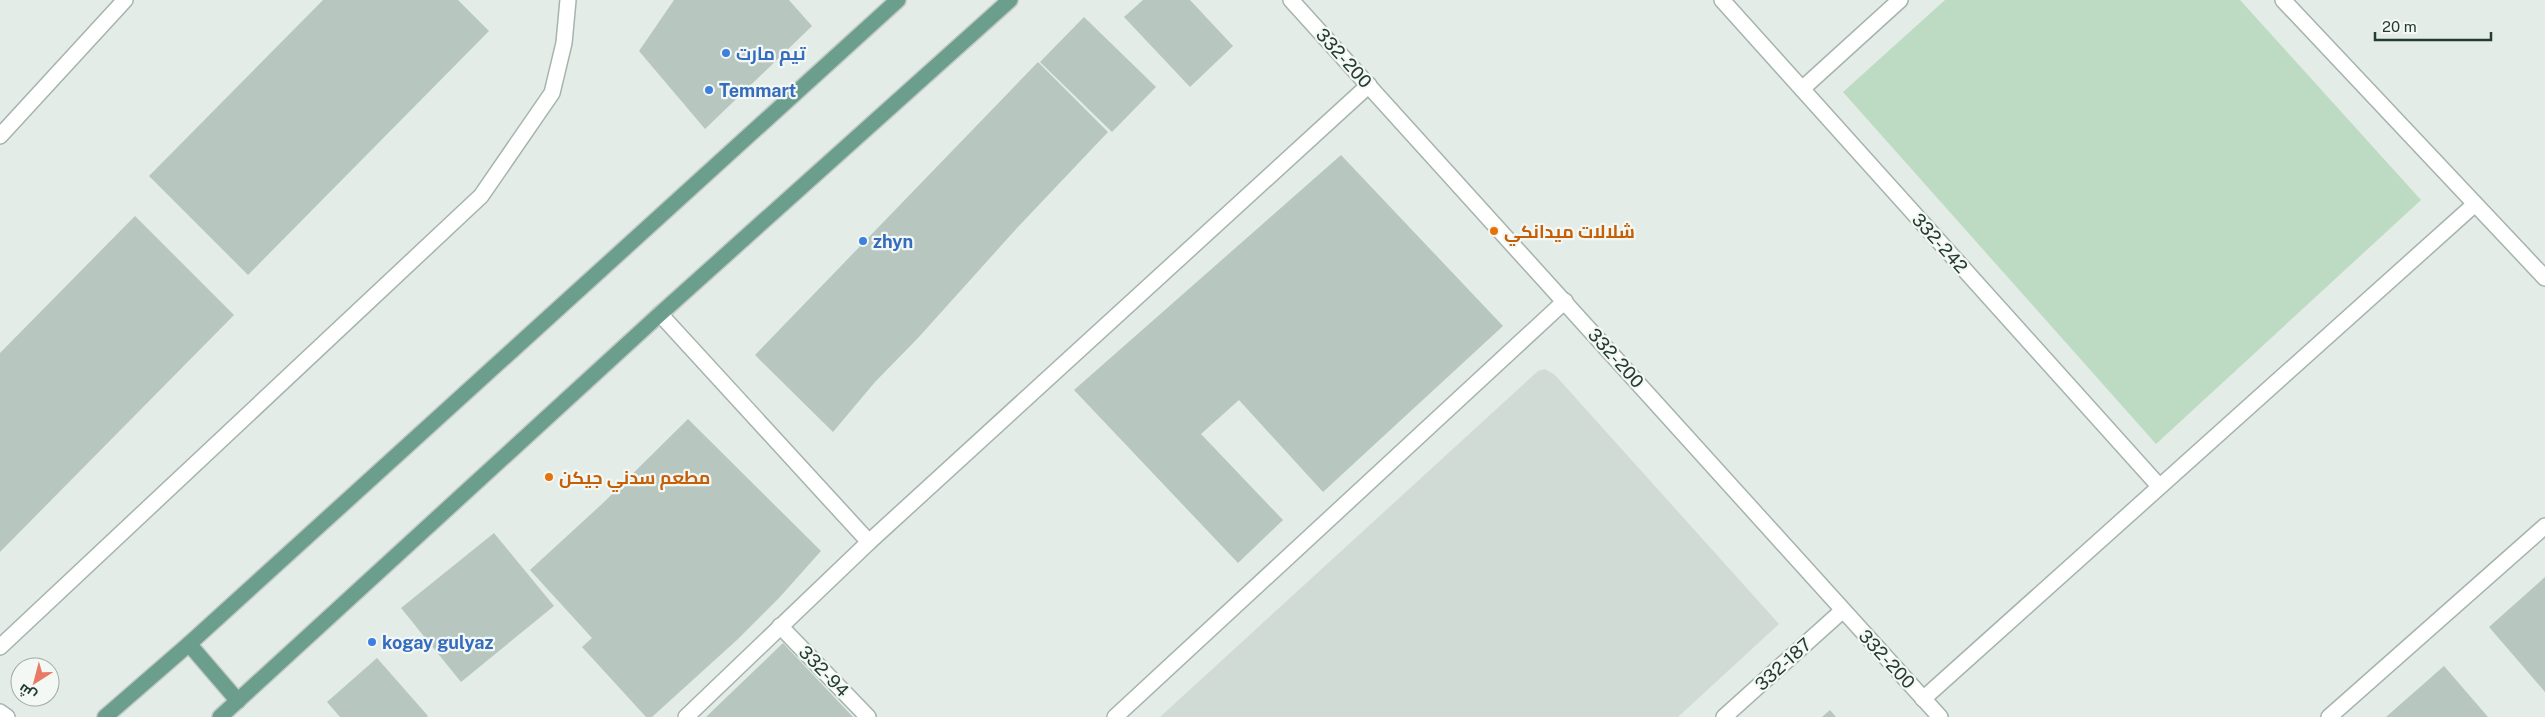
<svg xmlns="http://www.w3.org/2000/svg" width="2545" height="717" viewBox="0 0 2545 717" font-family="'Public Sans',Cairo,sans-serif">
<style>
.built{fill:#d1dbd6}
.green{fill:#bddbc3}
.building{fill:#b8c6c0}
.lines{fill:none;stroke-linecap:round;stroke-linejoin:round}
.minor-casing{stroke:#a6b4ad;stroke-width:18}
.major-casing{stroke:#c2c8c6;stroke-width:18}
.minor{stroke:#fff;stroke-width:15}
.major{stroke:#6b9e8c;stroke-width:15}
.shop-dot{fill:#3f7fe0;stroke:#f3f8f5;stroke-width:2}
.food-dot{fill:#e8710a;stroke:#f3f8f5;stroke-width:2}
.labels{text-anchor:middle;dominant-baseline:central;stroke-width:4.5;stroke-linejoin:round;paint-order:stroke}
.shop-label{font-size:18px;font-weight:bold;fill:#366cbe;stroke:#f3f8f5;text-anchor:start}
.street-label{font-size:18px;fill:#243c33;stroke:#f3f8f5}
.food-label{font-size:18px;font-weight:bold;fill:#c56008;stroke:#f3f8f5;text-anchor:start}
</style>
<rect width="100%" height="100%" fill="#e3ece7"/>
<!-- built -->
<path class="built" d="M1545 369 1555 375 1779 624 1678 717H1160L1538 371Z"/>
<!-- green -->
<path class="green" d="M1945 0H2240L2421 200 2156 444 1843 92Z"/>
<!-- building -->
<g class="building">
<path d="M323 0H458L489 31 248 275 149 176Z"/>
<path d="M674 0H789L812 26 705 129 639 51Z"/>
<path d="M1143 0H1190L1233 46 1190 87 1124 17Z"/>
<path d="M1084 17 1156 87 1112 132 1040 62Z"/>
<path d="M1038 62 1108 132 1017 228 918 338 875 382 833 432 755 355Z"/>
<path d="M1341 155 1503 326 1323 492 1239 400 1201 434 1283 520 1238 563 1074 390Z"/>
<path d="M135 216 234 315 0 552V353Z"/>
<path d="M688 419 821 551 779 598 738 639 652 717H646L582 647 592 638 530 570 603 503Z"/>
<path d="M494 533 554 606 461 682 401 608Z"/>
<path d="M2545 577V692L2489 627Z"/>
<path d="M783 643 853 717H706Z"/>
<path d="M377 658 428 716 427 717H340L327 702Z"/>
<path d="M2444 666 2488 717H2386L2403 702Z"/>
<path d="M1830 710 1836 717H1822Z"/>
</g>
<g class="lines">
<defs>
<g id="minor">
<path d="M1291 0 1940 717"/>
<path d="M1722 0 2159 486"/>
<path d="M2283 0 2545 278"/>
<path d="M1802 89 1900 0"/>
<path d="M0 136 125 0"/>
<path d="M660 314 869 542"/>
<path d="M780 626 868 717"/>
<path d="M0 647 481 196 552 93 564 43 568 0"/>
<path d="M1923 699 2475 204"/>
<path d="M0 712 7 717"/>
<path d="M686 717 869 542 1369 85"/>
<path d="M1115 717 1565 301"/>
<path d="M1724 717 1842 611"/>
<path d="M2329 717 2545 526"/>
</g>
<g id="major">
<path d="M189 644 238 701"/>
<path d="M105 717 189 644 898 0"/>
<path d="M220 717 660 314 1010 0"/>
</g>
</defs>
<!-- minor casing -->
<use href="#minor" class="minor-casing"/>
<!-- major casing -->
<use href="#major" class="major-casing"/>
<!-- minor -->
<use href="#minor" class="minor"/>
<!-- major -->
<use href="#major" class="major"/>
</g>
<!-- markers -->
<g class="shop-dot">
<circle cx="726" cy="53" r="5"/>
<circle cx="709" cy="90" r="5"/>
<circle cx="863" cy="241" r="5"/>
<circle cx="372" cy="642" r="5"/>
</g>
<g class="food-dot">
<circle cx="1494" cy="231" r="5"/>
<circle cx="549" cy="477" r="5"/>
</g>
<g class="labels">
<!-- shop labels -->
<g class="shop-label">
<text x="736" y="53">تيم مارت</text>
<text x="719" y="90">Temmart</text>
<text x="873" y="241">zhyn</text>
<text x="382" y="642">kogay gulyaz</text>
</g>
<!-- street labels -->
<g class="street-label">
<text transform="translate(1344 58) rotate(48)">332-200</text>
<text transform="translate(1940 243) rotate(48)">332-242</text>
<text transform="translate(1616 358) rotate(48)">332-200</text>
<text transform="translate(1887 659) rotate(47)">332-200</text>
<text transform="translate(1783 664) rotate(-42)">332-187</text>
<text transform="translate(824 671) rotate(46)">332-94</text>
</g>
<!-- food labels -->
<g class="food-label">
<text x="1504" y="231">شلالات ميدانكي</text>
<text x="559" y="477">مطعم سدني جيكن</text>
</g>
</g>
<!-- north arrow -->
<g transform="translate(35 682) rotate(216)"><circle r="24" fill="#f3f8f5" stroke="#a0ada7"/>
<path d="M0-4L9 19L0 12L-9 19Z" fill="#e77a65"/>
<text y="-8" font-size="14" font-weight="bold" text-anchor="middle" fill="#243c33">ش</text>
</g>
<!-- scale -->
<path d="M2375 32v8h116v-8" fill="none" stroke="#243c33" stroke-width="2.5"/>
<text x="2382" y="32" font-size="15" fill="#243c33" stroke="#f3f8f5" stroke-width="4" paint-order="stroke">20 m</text>
</svg>
